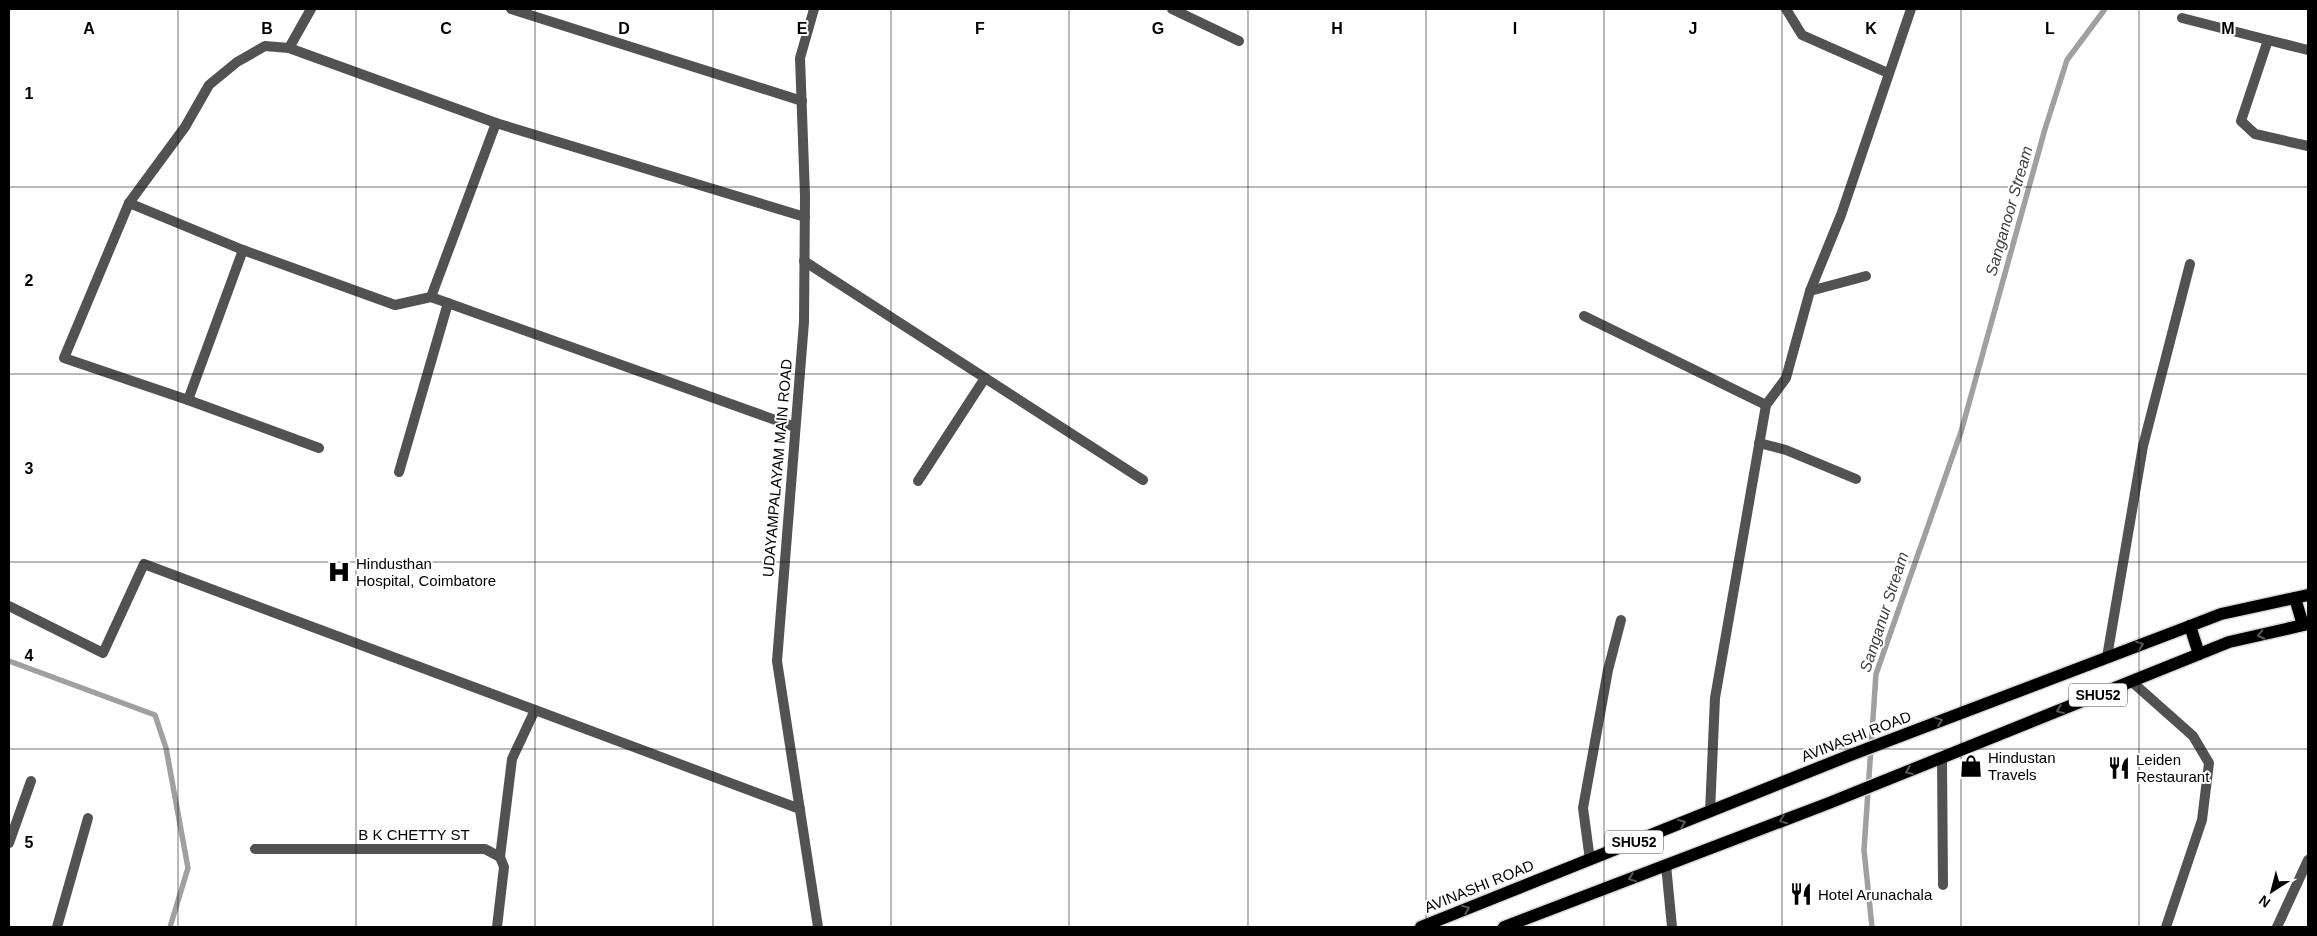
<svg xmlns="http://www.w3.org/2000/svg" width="2317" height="936" viewBox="0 0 2317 936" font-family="Arial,sans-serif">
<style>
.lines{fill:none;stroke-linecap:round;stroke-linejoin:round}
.stream{stroke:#a0a0a0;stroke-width:5.5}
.primary-casing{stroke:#dbdbdb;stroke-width:15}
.service{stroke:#525252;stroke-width:10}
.minor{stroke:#525252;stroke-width:10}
.primary{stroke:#000;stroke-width:12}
.oneway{stroke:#595959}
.grid{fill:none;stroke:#000;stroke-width:1;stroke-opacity:0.55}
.labels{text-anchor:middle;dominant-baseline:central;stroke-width:4;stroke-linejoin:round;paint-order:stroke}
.shield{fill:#fff;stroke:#4c4c4c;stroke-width:1}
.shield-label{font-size:14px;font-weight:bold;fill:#000}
.street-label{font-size:15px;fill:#000;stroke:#fff}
.poi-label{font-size:15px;fill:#000;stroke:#fff;text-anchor:start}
.water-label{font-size:16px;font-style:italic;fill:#414141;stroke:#fff}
.grid-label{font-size:16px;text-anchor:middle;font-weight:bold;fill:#000;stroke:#fff;stroke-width:4;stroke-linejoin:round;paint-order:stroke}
</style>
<rect width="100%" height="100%" fill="#fff"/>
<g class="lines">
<!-- stream -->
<g class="stream">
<path d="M9 661 155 715 166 748 188 868 170 927"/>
<path d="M1872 927 1864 850 1876 674 1961 432 2045 129 2067 60 2105 9"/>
</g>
<defs>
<g id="primary">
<path d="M2295 598 2303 625"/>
<path d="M2190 626 2199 654"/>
<path d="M1421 927 1848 756 2190 626 2221 614 2308 595"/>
<path d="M1504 927 1829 803 2229 642 2308 624"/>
</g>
</defs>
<!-- primary casing -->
<use href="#primary" class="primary-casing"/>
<!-- service -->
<g class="service">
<path d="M804 261 1143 480"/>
<path d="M918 481 985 378"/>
<path d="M1942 758 1943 885"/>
<path d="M9 843 31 781"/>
<path d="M2277 927 2308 860"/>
</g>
<!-- minor -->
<g class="minor">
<path d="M511 9 802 101"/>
<path d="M814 9 800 58 805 196 804 322 777 661 818 927"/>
<path d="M1172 9 1239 41"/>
<path d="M1786 9 1802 35 1888 73"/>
<path d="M2182 18 2268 40 2241 121 2255 134 2308 146"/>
<path d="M2268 40 2308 50"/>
<path d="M289 48 311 9"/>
<path d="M129 203 243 250 395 305 431 297 795 427"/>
<path d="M1810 291 1841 215 1911 9"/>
<path d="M431 297 496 123 805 217"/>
<path d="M1584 316 1766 405"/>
<path d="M188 400 243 250"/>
<path d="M1759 443 1786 450 1856 479"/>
<path d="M319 448 188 400 64 358 129 203 185 127 209 85 237 62 265 46 289 48 496 123"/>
<path d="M399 472 448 303"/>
<path d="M9 606 103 653 144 564 800 809"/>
<path d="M2107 657 2143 446 2190 264"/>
<path d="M2131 681 2193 736 2209 763 2202 820 2166 927"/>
<path d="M1710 812 1715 698 1766 405 1786 378 1810 291 1866 276"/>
<path d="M255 849H485L500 857 504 867 497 927"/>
<path d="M500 857 512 759 535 710"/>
<path d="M1590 860 1583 808 1608 670 1621 620"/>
<path d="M1666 865 1672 927"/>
<path d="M57 927 88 818"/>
</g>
<!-- primary -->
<use href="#primary" class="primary"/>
</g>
<!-- one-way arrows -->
<defs><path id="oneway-chevron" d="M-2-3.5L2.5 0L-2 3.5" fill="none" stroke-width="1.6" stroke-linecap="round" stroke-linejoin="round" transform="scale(1.25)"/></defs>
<g class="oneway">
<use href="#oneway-chevron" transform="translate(2261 635) rotate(168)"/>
<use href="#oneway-chevron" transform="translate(2140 645) rotate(-21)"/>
<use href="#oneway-chevron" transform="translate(2060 710) rotate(158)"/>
<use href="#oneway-chevron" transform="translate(1939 721) rotate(-21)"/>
<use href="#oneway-chevron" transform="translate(1909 771) rotate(158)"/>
<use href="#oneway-chevron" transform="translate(1783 820) rotate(159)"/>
<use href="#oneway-chevron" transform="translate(1682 823) rotate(-22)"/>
<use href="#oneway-chevron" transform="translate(1632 878) rotate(159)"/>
<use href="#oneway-chevron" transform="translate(1466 909) rotate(-22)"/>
</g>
<!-- grid -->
<path class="grid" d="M178 9V927M356 9V927M535 9V927M713 9V927M891 9V927M1069 9V927M1248 9V927M1426 9V927M1604 9V927M1782 9V927M1961 9V927M2139 9V927M9 187H2308M9 374H2308M9 562H2308M9 749H2308"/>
<!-- icons -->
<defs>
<symbol id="hospital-bare" viewBox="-9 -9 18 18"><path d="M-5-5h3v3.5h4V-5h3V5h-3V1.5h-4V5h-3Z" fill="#000" stroke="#fff" stroke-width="2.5" paint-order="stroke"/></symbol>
<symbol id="shop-bare" viewBox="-9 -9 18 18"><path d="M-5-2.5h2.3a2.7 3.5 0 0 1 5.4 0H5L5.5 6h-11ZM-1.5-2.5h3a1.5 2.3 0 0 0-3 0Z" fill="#000" stroke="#fff" stroke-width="2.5" paint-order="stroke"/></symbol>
<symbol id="restaurant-bare" viewBox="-9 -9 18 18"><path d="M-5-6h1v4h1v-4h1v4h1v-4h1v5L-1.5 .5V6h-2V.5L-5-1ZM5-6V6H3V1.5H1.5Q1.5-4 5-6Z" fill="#000" stroke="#fff" stroke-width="2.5" paint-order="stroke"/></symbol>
</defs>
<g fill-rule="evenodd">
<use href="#hospital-bare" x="323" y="556" width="32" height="32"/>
<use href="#shop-bare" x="1955" y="750" width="32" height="32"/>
<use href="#restaurant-bare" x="2103" y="752" width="32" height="32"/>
<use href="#restaurant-bare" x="1785" y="878" width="32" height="32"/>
</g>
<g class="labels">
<!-- shield labels -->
<g class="shield">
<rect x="2069" y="683.5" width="58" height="23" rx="4"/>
<rect x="1605" y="830.5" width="58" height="23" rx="4"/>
</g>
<g class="shield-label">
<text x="2098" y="695">SHU52</text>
<text x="1634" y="842">SHU52</text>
</g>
<!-- street labels -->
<g class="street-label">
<text transform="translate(777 468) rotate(-85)">UDAYAMPALAYAM MAIN ROAD</text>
<text transform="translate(1856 736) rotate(-21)">AVINASHI ROAD</text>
<text x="414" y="834">B K CHETTY ST</text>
<text transform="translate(1479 886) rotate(-22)">AVINASHI ROAD</text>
</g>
<!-- poi labels -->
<g class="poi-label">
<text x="356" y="563">Hindusthan<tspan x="356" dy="17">Hospital, Coimbatore</tspan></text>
<text x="1988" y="757">Hindustan<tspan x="1988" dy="17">Travels</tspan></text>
<text x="2136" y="759">Leiden<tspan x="2136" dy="17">Restaurant</tspan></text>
<text x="1818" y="894">Hotel Arunachala</text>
</g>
<!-- water labels -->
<g class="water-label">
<text transform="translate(2009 211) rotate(-74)">Sanganoor Stream</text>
<text transform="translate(1884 612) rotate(-72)">Sanganur Stream</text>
</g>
</g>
<g class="grid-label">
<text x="89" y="34">A</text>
<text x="267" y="34">B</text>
<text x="446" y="34">C</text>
<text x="624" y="34">D</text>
<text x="802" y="34">E</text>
<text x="980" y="34">F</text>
<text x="1158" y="34">G</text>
<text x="1337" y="34">H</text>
<text x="1515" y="34">I</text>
<text x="1693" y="34">J</text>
<text x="1871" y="34">K</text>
<text x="2050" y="34">L</text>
<text x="2228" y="34">M</text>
<text x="29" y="99">1</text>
<text x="29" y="286">2</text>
<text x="29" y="474">3</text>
<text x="29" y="661">4</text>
<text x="29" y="848">5</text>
</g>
<!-- border -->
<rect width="2317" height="936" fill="none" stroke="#000000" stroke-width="20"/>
<!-- north arrow -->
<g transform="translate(2272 891) rotate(216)" stroke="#ffffff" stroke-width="4" paint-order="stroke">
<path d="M0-4L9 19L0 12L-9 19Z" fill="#000000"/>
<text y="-8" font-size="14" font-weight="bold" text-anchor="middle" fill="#000000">N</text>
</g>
</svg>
